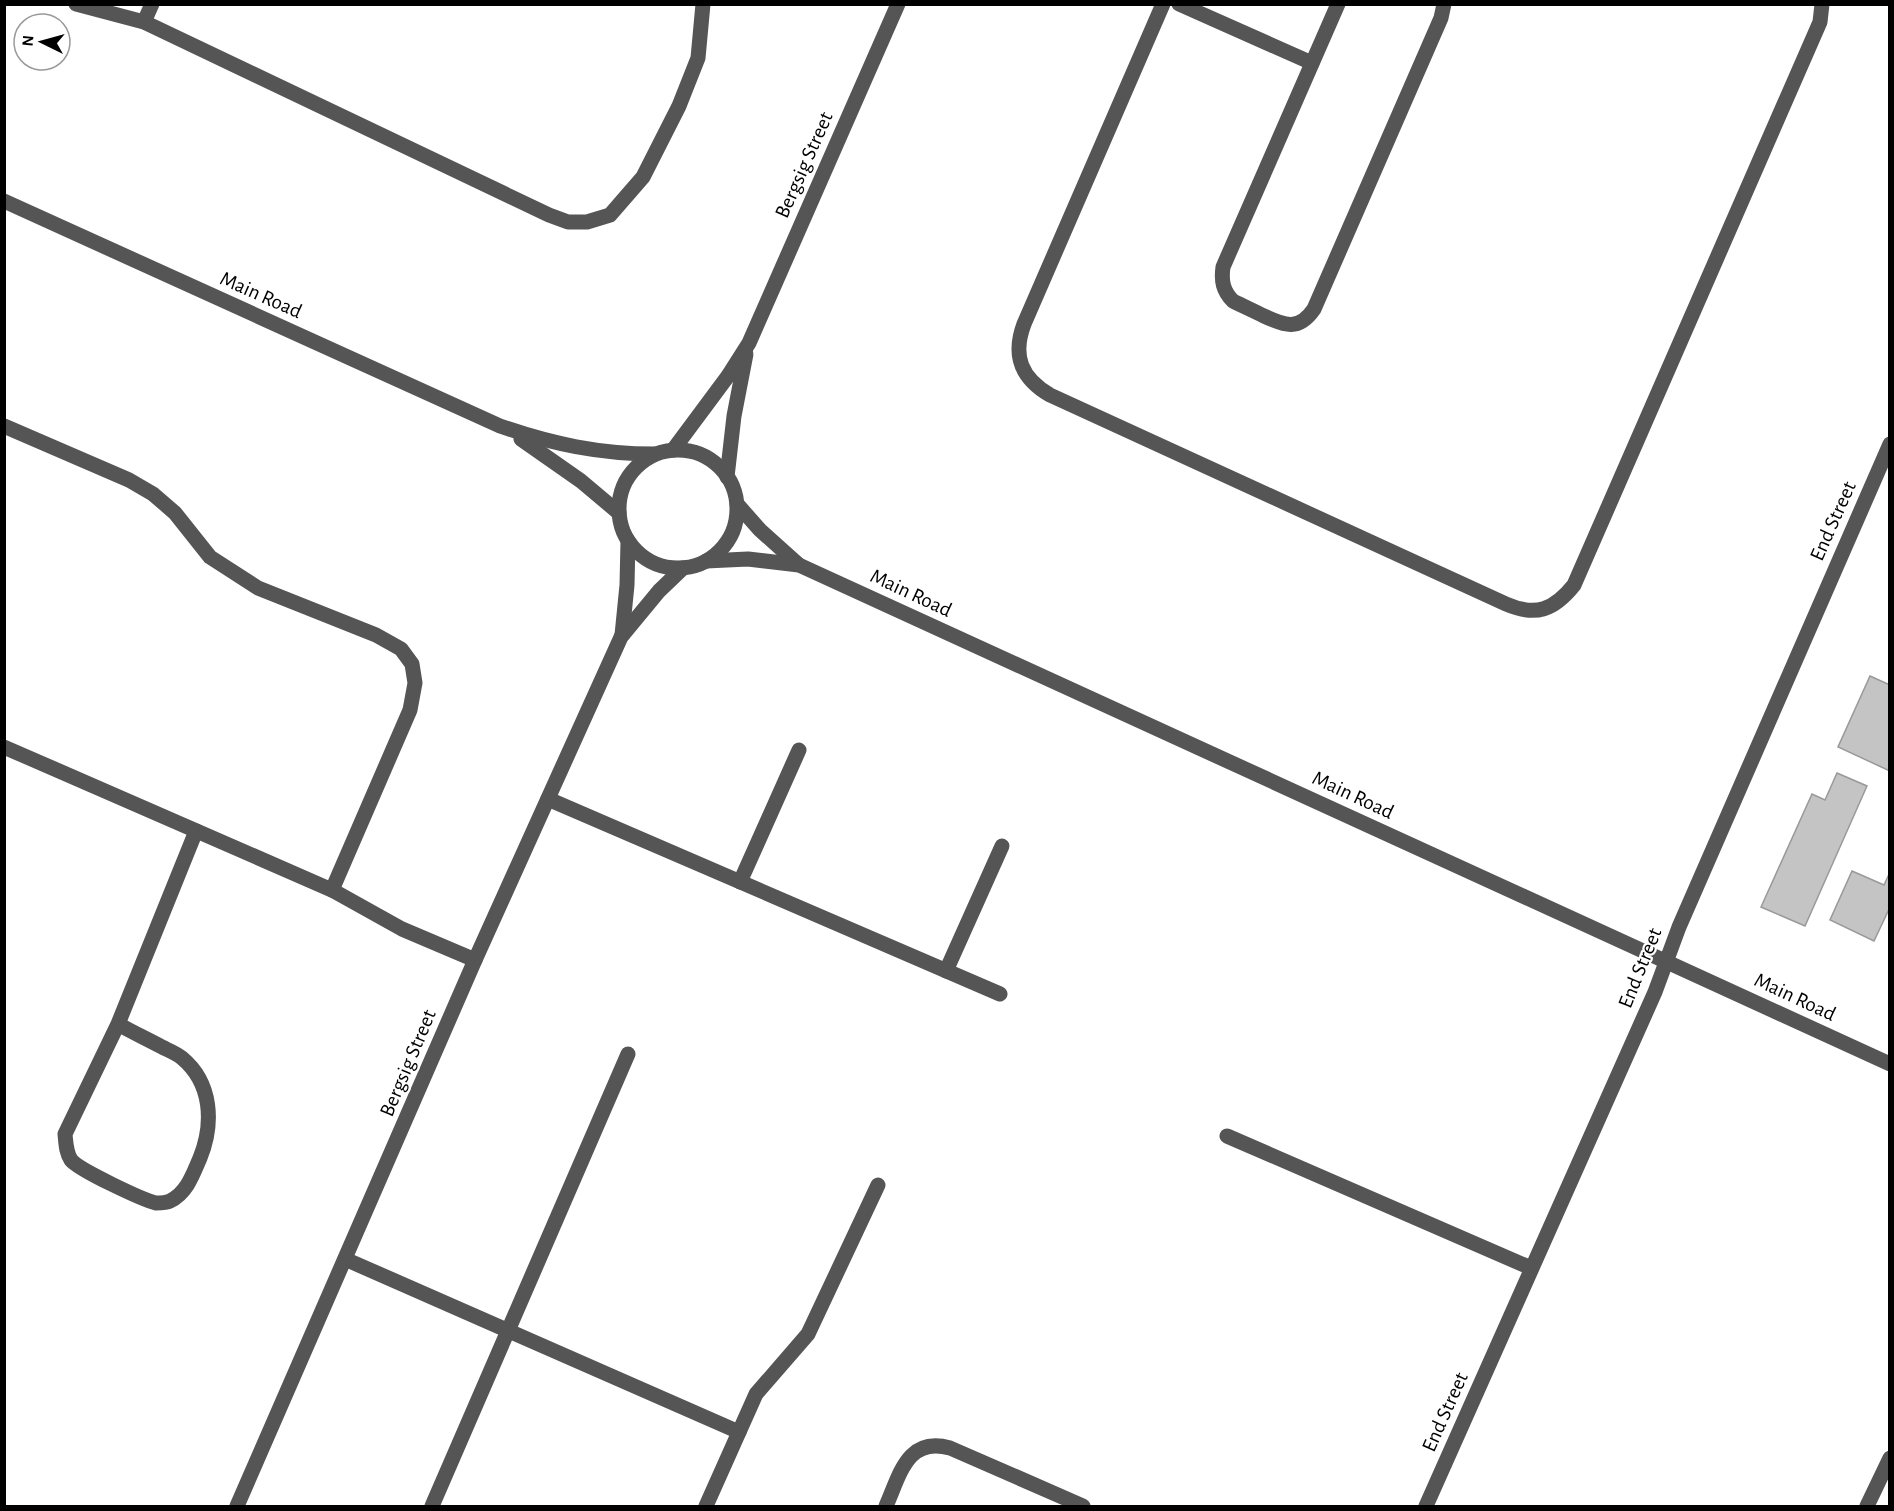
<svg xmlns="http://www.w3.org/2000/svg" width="1894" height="1511" viewBox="0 0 1894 1511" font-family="'Alegreya Sans',sans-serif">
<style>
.building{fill:#c4c4c4;stroke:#999;stroke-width:1.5}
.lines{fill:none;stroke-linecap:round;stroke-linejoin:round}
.minor{stroke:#555;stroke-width:15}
.labels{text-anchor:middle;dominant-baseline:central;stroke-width:4.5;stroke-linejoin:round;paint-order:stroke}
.street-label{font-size:21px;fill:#000;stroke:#fff}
</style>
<rect width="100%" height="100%" fill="#fff"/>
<!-- building -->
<g class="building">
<path d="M1870 676 1890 685V771L1838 747Z"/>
<path d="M1837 773 1867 786 1805 926 1761 907 1812 794 1825 800Z"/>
<path d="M1852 871 1884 885 1890 872V907L1874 941 1830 920Z"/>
</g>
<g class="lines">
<!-- minor -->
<g class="minor">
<path d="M76 4 144 22 549 215 568 222H587L610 215 643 177 679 106 698 58 703 4"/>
<path d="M1163 4 1024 324C1012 356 1021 378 1050 395L1506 604C1536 617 1554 610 1574 585L1820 22 1822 4"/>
<path d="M1179 4 1312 63"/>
<path d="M1338 4 1223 267C1221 281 1223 291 1233 301 1243 306 1254 311 1264 316 1285 326 1299 331 1314 309L1441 18 1444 4"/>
<path d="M144 22 152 4"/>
<path d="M4 201 500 426C552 444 599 454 655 454"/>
<path d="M4 426 129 480 153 494 175 513 210 557 258 588 376 635 401 649 412 664 415 683 410 710 332 890"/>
<path d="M521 439 581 481 619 513"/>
<path d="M673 450 728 376 749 343 898 4"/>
<circle cx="678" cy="509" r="59"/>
<path d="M727 477 734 416 746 354"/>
<path d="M737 504 760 530 799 565"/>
<path d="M706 561 748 559 799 565 1890 1064"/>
<path d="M622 635 627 585 628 541"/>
<path d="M4 747 332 890 402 929 475 960"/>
<path d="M548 799 1000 994"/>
<path d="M740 882 799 750"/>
<path d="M946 971 1002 846"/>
<path d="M118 1024C132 1032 147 1039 162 1047 168 1050 176 1053 182 1058 212 1083 214 1123 200 1158 193 1174 187 1193 170 1201 166 1203 161 1203 156 1203 143 1200 79 1170 71 1160 66 1152 66 1144 65 1134L118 1024 196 831"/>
<path d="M1227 1136 1531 1268"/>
<path d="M345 1259 739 1432"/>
<path d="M237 1506 475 960 621 637 659 591 683 568"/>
<path d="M432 1506 628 1054"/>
<path d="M706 1506 756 1394 808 1334 878 1185"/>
<path d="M886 1506C900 1475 907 1436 950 1448L1083 1506"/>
<path d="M1426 1506 1655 992 1679 927 1890 444"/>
<path d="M1867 1506 1890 1458"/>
</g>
</g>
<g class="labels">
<!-- street labels -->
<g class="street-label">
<text transform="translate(804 165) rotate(-66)">Bergsig Street</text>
<text transform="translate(261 295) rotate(24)">Main Road</text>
<text transform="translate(1833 521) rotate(-66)">End Street</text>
<text transform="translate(911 593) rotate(25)">Main Road</text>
<text transform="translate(1353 795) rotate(25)">Main Road</text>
<text transform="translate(1640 968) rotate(-68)">End Street</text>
<text transform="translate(1795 997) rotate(25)">Main Road</text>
<text transform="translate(408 1063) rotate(-67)">Bergsig Street</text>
<text transform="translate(1445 1412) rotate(-66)">End Street</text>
</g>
</g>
<!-- border -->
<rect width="1894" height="1511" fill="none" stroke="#000000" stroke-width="12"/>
<!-- north arrow -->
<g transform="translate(42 42) rotate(275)"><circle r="28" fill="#ffffff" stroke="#999999" stroke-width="1.5"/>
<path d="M0-4.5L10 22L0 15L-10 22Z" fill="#000000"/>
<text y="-9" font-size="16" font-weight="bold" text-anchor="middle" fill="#000000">N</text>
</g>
</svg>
